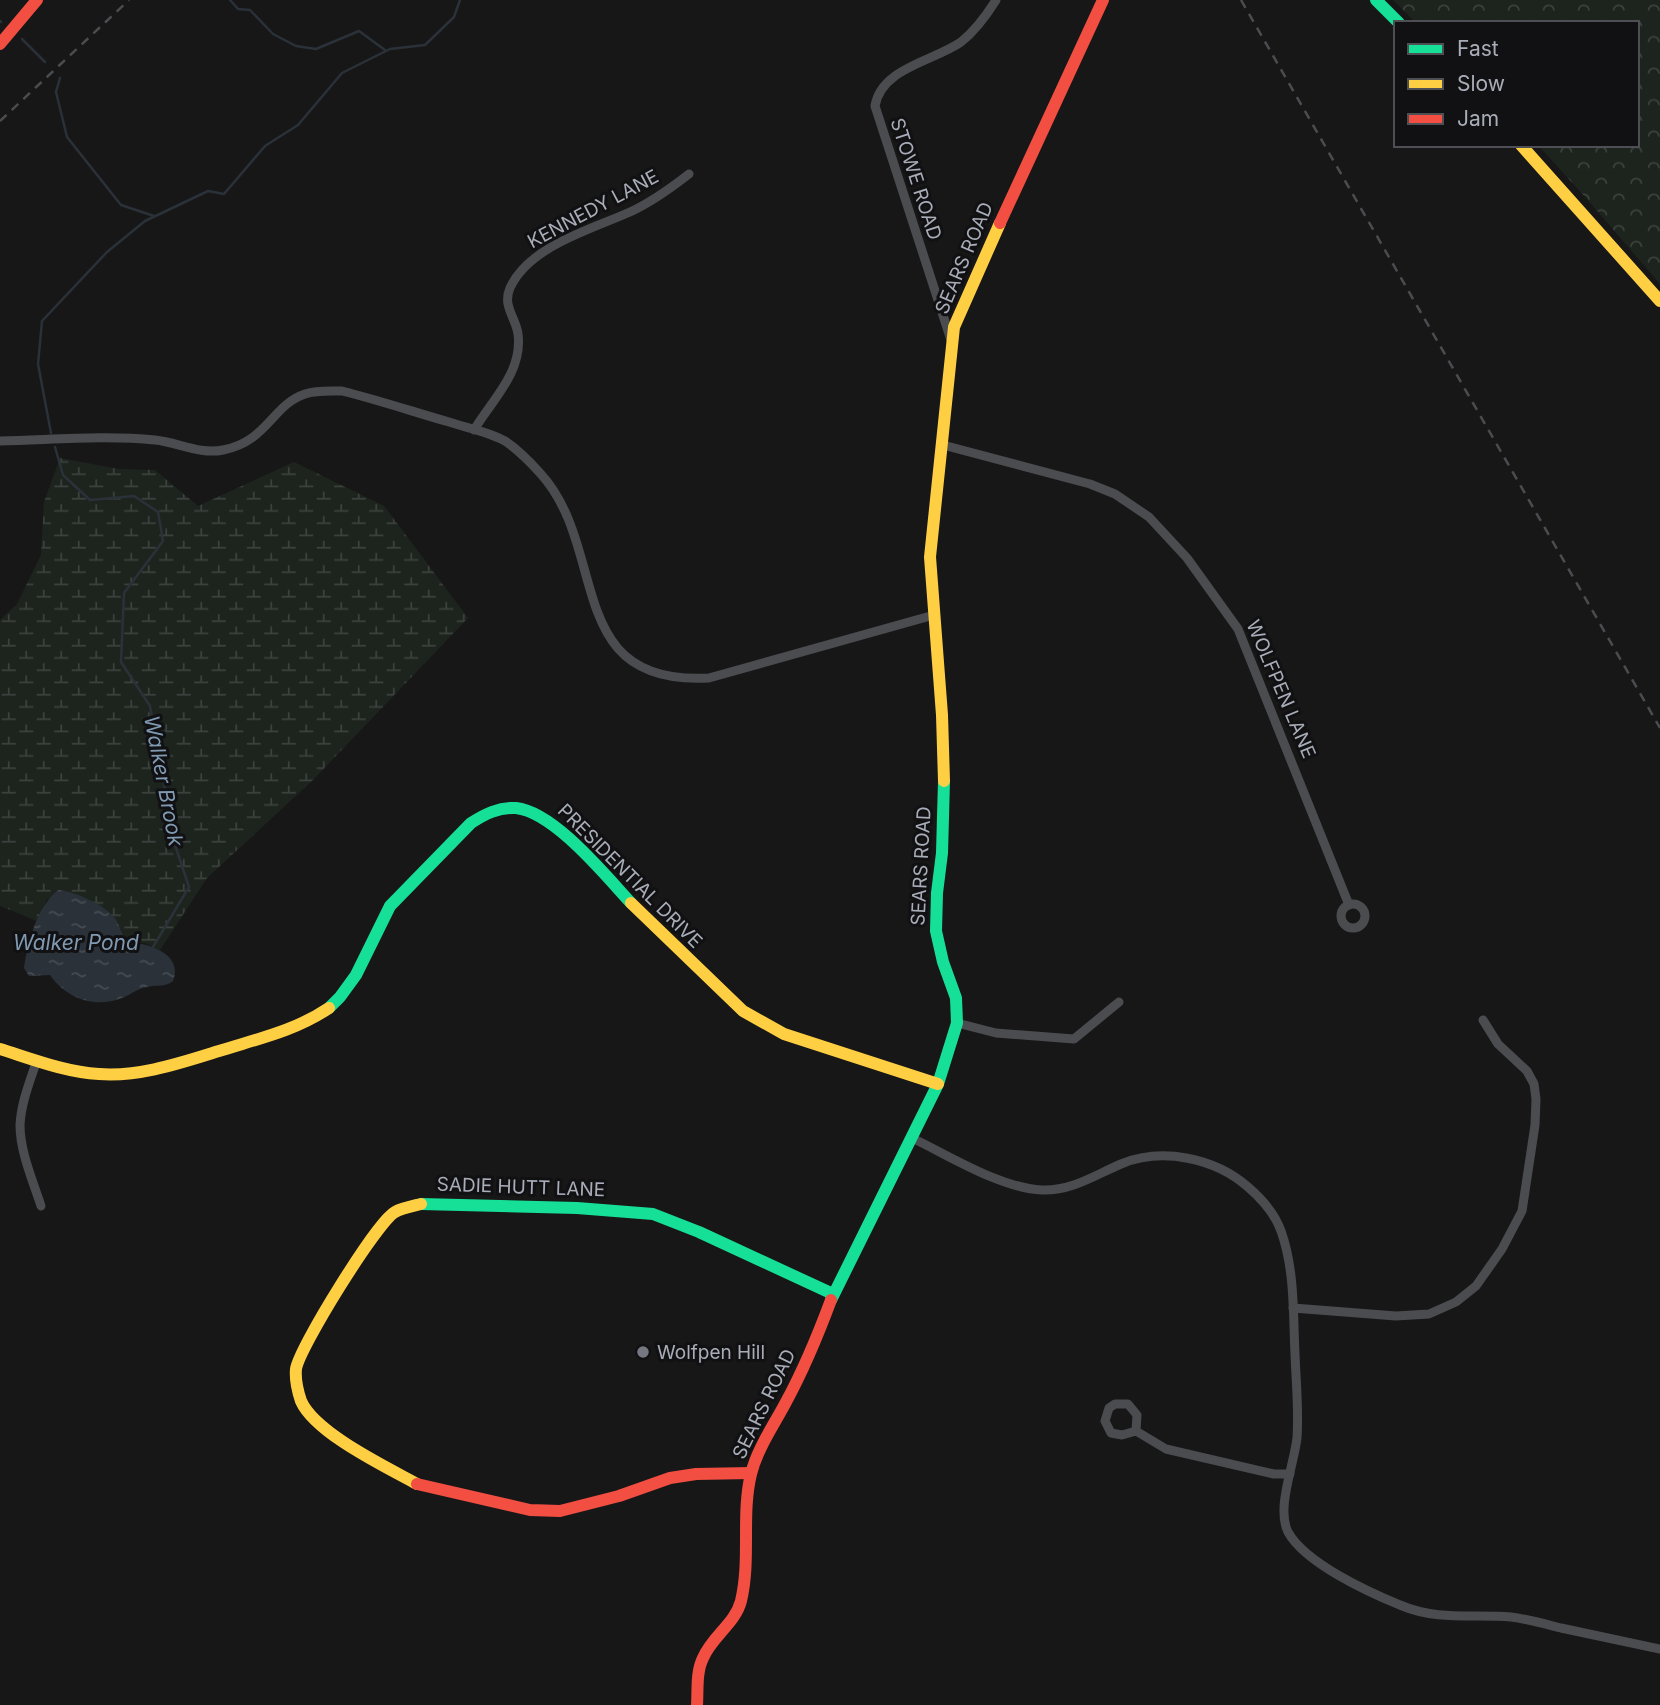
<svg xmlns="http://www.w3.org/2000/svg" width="1660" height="1705" viewBox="0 0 1660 1705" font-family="Inter,sans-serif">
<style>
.wetland{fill:url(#wetland-marsh)}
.park{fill:url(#park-crowns)}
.water{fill:url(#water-ripples)}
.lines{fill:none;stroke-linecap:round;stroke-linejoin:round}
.stream{stroke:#2a3139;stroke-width:2.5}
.street{stroke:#4b4c50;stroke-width:9}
.fast{stroke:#16e098;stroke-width:12}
.slow{stroke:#ffcf43;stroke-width:12}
.jam{stroke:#f24e42;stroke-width:12}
.rail{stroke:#4b4c4f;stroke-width:2.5;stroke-dasharray:9 7;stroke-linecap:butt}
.poi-dot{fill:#757880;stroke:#111113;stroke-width:2.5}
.labels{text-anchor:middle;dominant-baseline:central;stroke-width:6;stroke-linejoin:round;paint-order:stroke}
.street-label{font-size:19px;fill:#a8adb8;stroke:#111113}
.poi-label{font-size:19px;fill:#a8adb8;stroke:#111113;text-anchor:start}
.water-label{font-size:21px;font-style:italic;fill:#809ab2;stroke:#111113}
</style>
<defs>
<pattern id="wetland-marsh" width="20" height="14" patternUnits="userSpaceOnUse" patternTransform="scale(1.75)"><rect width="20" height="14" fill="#1d241e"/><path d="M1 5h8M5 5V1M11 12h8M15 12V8" fill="none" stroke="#3b413d"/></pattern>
<pattern id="park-crowns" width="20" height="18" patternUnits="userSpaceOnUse" patternTransform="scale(1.75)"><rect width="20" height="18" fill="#1d241e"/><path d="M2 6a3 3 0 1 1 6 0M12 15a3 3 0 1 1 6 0" fill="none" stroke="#3b413d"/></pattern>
<pattern id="water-ripples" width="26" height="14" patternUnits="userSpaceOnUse" patternTransform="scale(1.75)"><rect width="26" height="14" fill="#2a3139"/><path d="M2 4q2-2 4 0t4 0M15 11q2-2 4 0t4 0" fill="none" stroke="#464c54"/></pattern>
</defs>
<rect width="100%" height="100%" fill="#171717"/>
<!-- wetland -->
<path class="wetland" d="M60 458 118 469 155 470 198 506 294 462 384 506 468 618 313 780 207 878 160 950 145 943 128 942C121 935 120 926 114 918 97 896 72 900 47 899L37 921 0 906V620L17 604 41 555 44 502Z"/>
<!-- park -->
<path class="park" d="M1393 0H1660V284L1586 198 1538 145H1637V23H1416Z"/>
<!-- water -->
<path class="water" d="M58 890C74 891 104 905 114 917 120 925 121 935 128 942 148 943 184 954 173 981 164 988 157 984 147 987 138 988 130 995 122 998 94 1009 66 998 50 975L29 976 24 968C28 941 37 907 58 890Z"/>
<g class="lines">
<!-- stream -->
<g class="stream">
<path d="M230 0 238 9 250 10 273 34 296 46 316 49 359 31 385 50"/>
<path d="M0 21 1 22"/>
<path d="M22 39 45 62"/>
<path d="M60 78 56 92 67 137 121 205 154 216"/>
<path d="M51 433 38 364 42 321 107 252 145 221 208 191 224 194 265 146 298 125 342 73 390 49 425 45 454 17 460 0"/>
<path d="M55 447 63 475 90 500 134 496 158 512 163 541 124 593 121 662 150 706 175 845 189 887 153 947"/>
</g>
<!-- street -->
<g class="street">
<path d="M951 340 875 106C881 68 934 61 961 42 976 30 986 16 996 0"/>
<path d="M474 430C492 400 523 372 518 334 516 318 502 306 510 288 529 246 592 229 630 212 652 202 671 188 689 174"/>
<path d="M0 441C51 440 104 435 155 440 177 442 200 455 223 450 268 441 272 405 305 394 317 390 329 391 342 391 378 400 414 412 449 422 467 428 489 432 505 441 517 449 531 463 540 473 610 549 562 686 709 678L934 615"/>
<path d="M943 445 1090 484 1115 494 1149 517 1187 558 1238 629 1349 905"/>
<circle cx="1353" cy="916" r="12"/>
<path d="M957 1023 996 1033 1074 1039 1119 1002"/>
<path d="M37 1060C30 1081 21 1103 20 1125 20 1152 33 1181 41 1206"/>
<path d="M912 1138C950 1156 1000 1188 1042 1190 1072 1191 1095 1175 1121 1164 1162 1147 1215 1158 1248 1187 1262 1199 1275 1214 1281 1231 1295 1270 1293 1314 1295 1354 1296 1382 1299 1410 1297 1438 1294 1465 1276 1508 1288 1532 1305 1563 1368 1592 1400 1605 1437 1621 1473 1614 1511 1617 1528 1619 1545 1624 1561 1628 1594 1635 1627 1642 1660 1649"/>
<path d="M1293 1308 1396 1316 1429 1314 1456 1302 1476 1286 1502 1249 1522 1211 1535 1125 1536 1099 1534 1084 1527 1071 1498 1044 1483 1020"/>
<path d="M1136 1431 1122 1435 1111 1433 1105 1421 1109 1408 1115 1404H1128L1137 1415 1136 1431 1166 1449 1274 1474H1290"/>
</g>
<!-- fast -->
<g class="fast">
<path d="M1376 0 1399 23"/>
<path d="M329 1008 340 997 356 975 390 906 471 823C485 814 499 807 516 808 554 812 605 875 631 903"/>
<path d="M421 1204 577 1208 653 1214 699 1232 833 1294"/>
<path d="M831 1300 938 1084 957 1023 956 998 943 962 936 931 937 893 942 853 944 781"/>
</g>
<!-- slow -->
<g class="slow">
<path d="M1521 145 1660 301"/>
<path d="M944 781 942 715 930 557 954 327 1000 223"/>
<path d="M631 903 743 1011 784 1034 938 1084"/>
<path d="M0 1049C32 1059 65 1072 99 1074 140 1077 180 1063 219 1051 257 1039 295 1031 329 1008"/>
<path d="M417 1484C386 1467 315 1433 301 1401 298 1392 295 1379 296 1369 299 1348 377 1222 395 1212 402 1208 413 1206 421 1204"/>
</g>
<!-- jam -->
<g class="jam">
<path d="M0 44 37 0"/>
<path d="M1000 223 1103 0"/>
<path d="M417 1484 530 1510 560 1511 619 1496 670 1478 696 1474 751 1473"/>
<path d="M697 1705C698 1690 696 1672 703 1658 712 1636 735 1624 741 1601 751 1559 741 1515 751 1474 757 1449 774 1425 786 1402 804 1369 818 1335 831 1300"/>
</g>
<!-- rail -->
<g class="rail">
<path d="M1241 0 1660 728"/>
<path d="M0 121 129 0"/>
</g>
</g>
<!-- markers -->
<circle class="poi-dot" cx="643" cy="1352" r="7"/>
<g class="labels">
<!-- street labels -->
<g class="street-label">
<text transform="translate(916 179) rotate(72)">STOWE ROAD</text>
<text transform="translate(593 209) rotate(-28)">KENNEDY LANE</text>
<text transform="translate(964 258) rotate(-67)">SEARS ROAD</text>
<text transform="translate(1281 689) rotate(67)">WOLFPEN LANE</text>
<text transform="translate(921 866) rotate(-87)">SEARS ROAD</text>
<text transform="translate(630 876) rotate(45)">PRESIDENTIAL DRIVE</text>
<text transform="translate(521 1187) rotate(2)">SADIE HUTT LANE</text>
<text transform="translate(764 1404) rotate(-64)">SEARS ROAD</text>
</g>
<!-- poi labels -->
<g class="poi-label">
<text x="657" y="1352">Wolfpen Hill</text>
</g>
<!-- water labels -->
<g class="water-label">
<text transform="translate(164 781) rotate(79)">Walker Brook</text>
<text x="76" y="942">Walker Pond</text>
</g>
</g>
<!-- legend -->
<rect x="1394" y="21" width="245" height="126" fill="#111113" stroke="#4d4f55" stroke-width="2"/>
<rect x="1408" y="44" width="35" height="10" fill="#16e098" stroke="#4d4f55" stroke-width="2"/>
<text x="1457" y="56" font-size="21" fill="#a8adb8">Fast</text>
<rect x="1408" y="79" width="35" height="10" fill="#ffcf43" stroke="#4d4f55" stroke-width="2"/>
<text x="1457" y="91" font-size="21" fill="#a8adb8">Slow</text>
<rect x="1408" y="114" width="35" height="10" fill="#f24e42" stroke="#4d4f55" stroke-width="2"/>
<text x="1457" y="126" font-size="21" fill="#a8adb8">Jam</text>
</svg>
